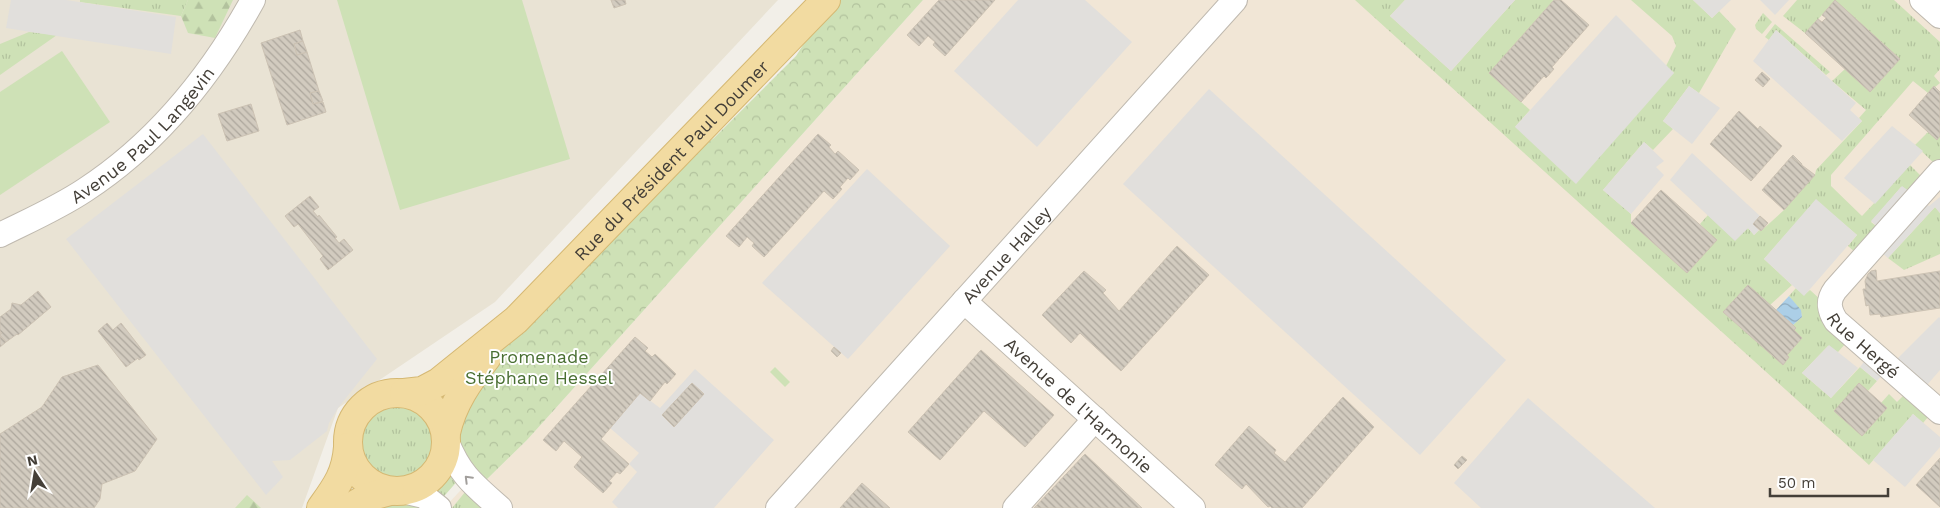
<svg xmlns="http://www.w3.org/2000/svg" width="1940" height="508" viewBox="0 0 1940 508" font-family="'Work Sans',sans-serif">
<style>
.commercial{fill:#f1e6d6}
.education{fill:#e9e3d4}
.grass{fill:url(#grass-tufts)}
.forest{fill:url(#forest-firs)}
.park{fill:url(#park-crowns)}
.pitch{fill:#cee1b6}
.parking{fill:#e1dfdc}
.water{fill:url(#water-waves)}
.building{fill:url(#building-back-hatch);stroke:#ccc2b3}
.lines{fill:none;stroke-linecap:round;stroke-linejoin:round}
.minor-casing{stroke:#bfb9af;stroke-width:26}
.major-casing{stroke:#d5b873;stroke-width:30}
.minor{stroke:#fff;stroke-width:24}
.major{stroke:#f2dba1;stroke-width:28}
.oneway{stroke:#a29f9c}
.labels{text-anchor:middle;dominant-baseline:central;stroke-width:4;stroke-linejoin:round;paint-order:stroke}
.street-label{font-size:18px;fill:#443f38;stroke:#fff}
.park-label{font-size:18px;fill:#496f32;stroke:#fff}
</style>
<defs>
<pattern id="grass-tufts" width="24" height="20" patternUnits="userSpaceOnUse" patternTransform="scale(1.25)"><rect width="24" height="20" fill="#cee1b6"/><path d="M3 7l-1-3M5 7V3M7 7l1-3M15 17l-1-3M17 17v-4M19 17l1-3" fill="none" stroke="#b2c29d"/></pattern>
<pattern id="forest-firs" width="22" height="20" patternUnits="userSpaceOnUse" patternTransform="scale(1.25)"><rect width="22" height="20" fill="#cee1b6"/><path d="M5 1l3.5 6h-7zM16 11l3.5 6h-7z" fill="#b2c29d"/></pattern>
<pattern id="park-crowns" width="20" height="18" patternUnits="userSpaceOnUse" patternTransform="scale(1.25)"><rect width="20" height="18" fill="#cee1b6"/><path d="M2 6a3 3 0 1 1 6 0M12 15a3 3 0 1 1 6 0" fill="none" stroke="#b2c29d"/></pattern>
<pattern id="water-waves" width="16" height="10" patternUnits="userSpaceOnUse" patternTransform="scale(1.25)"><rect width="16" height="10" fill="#accfe7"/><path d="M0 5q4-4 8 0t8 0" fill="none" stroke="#8ea9bc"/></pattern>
<pattern id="building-back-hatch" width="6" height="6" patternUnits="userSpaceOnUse" patternTransform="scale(1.25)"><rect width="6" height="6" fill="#d2cbbf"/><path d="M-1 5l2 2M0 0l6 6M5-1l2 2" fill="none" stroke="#aca69c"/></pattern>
</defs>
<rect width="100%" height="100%" fill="#f2efe8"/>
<!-- commercial -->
<path class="commercial" d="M923 0H1940V508H444L474 476 482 484 527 440Z"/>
<!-- education -->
<path class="education" d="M0 0H778L495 302 338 408 302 508H0Z"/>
<!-- grass -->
<g class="grass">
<path d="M80 0H188L181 16 80 2Z"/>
<path d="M1355 0H1405L1390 16 1451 71 1515 0H1554L1489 73 1530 110 1515 127 1674 73 1666 66 1676 46 1672 36 1631 0H1693L1712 18 1719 11 1736 29 1699 93 1689 86 1663 121 1673 129 1653 150 1644 142 1603 190 1631 214V223L1687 273 1716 240 1700 224 1708 215 1735 240 1748 228 1754 235 1759 230 1761 231 1784 210 1815 175 1816 170 1862 121 1859 118 1866 110 1832 81 1845 69 1870 92 1900 59 1835 1 1805 33 1783 16 1797 0H1894L1940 42V69L1934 76 1940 83 1928 93 1913 81 1831 175V186L1862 216 1910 165 1924 179 1911 193 1901 187 1871 222 1880 229 1857 254 1848 246 1857 235 1816 200 1764 259 1792 285 1770 305 1748 285 1723 312 1783 365 1789 357 1787 355 1802 338 1794 330 1793 325 1802 317 1801 312 1789 296 1796 288 1804 295 1810 290 1821 300 1846 343 1838 352 1828 346 1802 373 1831 398 1860 367 1877 381 1868 391 1859 383 1862 436 1887 408 1881 403 1889 394 1897 402 1905 394 1928 417 1923 423 1913 414 1869 465Z"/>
<path d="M1763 13 1772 22 1762 34 1756 29 1755 25Z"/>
<path d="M1775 24 1830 72 1826 75 1776 30 1769 40 1765 37Z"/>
<path d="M29 32 57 35 0 75V44Z"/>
<path d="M1928 132 1937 139 1940 136V160L1936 165 1915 145Z"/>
<path d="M1935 207 1940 213V254L1904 270 1888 258Z"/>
<circle cx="397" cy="442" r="40"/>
<path d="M451 470 460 478 439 502 430 494Z"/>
<path d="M470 486 494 508H452Z"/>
</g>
<!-- forest -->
<g class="forest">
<path d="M188 0H233L215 38 188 33 181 16Z"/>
<path d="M247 495 261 508H235Z"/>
</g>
<!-- park -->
<g class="park">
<path d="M837 0H923L527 440 482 484 465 467 456 431 497 352 680 164 714 138 796 56 821 17Z"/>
<path d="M404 501 429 508H360Z"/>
</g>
<!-- pitch -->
<g class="pitch">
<path d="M337 0H522L570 159 400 210Z"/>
<path d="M62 51 110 122 0 195V92Z"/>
<path d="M775 367 790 382 785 387 770 372Z"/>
</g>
<!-- parking -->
<g class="parking">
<path d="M11 0H66L176 17 171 54 6 28Z"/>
<path d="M1018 0H1085L1132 42 1037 147 954 71Z"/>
<path d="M1405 0H1515L1451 71 1390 16Z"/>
<path d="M1693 0H1731L1712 18Z"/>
<path d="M1760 0H1789L1775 15Z"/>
<path d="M1616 15 1674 73 1576 184 1515 127Z"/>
<path d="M1776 30 1856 103 1850 110 1862 121 1842 141 1753 61Z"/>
<path d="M1689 86 1720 108 1692 144 1663 121Z"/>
<path d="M1209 89 1506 360 1420 455 1123 184Z"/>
<path d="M1892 126 1923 151 1875 204 1844 178Z"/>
<path d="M203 134 377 359 338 408 329 423 327 431 290 460 272 461 283 477 266 495 66 239Z"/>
<path d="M1644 142 1664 161 1656 167 1664 175 1631 214 1603 190Z"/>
<path d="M1692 153 1760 216 1754 223 1759 230 1754 235 1748 228 1735 241 1670 180Z"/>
<path d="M867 169 950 246 848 359 762 283Z"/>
<path d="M1902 186 1929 206 1940 197V213L1935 207 1888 258 1880 251V229L1871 221Z"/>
<path d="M1816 199 1857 235 1804 296 1764 259Z"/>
<path d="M1939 317 1940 318V370L1927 385 1897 359Z"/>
<path d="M1829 345 1858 368 1831 398 1802 373Z"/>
<path d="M1867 358 1884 373 1877 381 1860 367Z"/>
<path d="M695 369 774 440 714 508H618L612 502 637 472 629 464 639 453 610 428 640 393 660 408Z"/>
<path d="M1528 398 1544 412 1655 508H1481L1454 483Z"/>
<path d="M1913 414 1940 437V447L1905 487 1873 460Z"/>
</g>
<!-- water -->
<path class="water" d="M1789 296 1801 310 1802 317 1793 325 1776 310Z"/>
<!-- building -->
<g class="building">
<path d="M611 0H625L626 4 614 8Z"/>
<path d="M939 0H995L945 56 933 45 935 42 928 36 919 46 907 35Z"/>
<path d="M1554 0H1561L1589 25 1552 67 1554 69 1546 78 1544 76 1521 102 1489 73Z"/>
<path d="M1835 0 1900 59 1870 92 1805 33 1818 19 1822 22 1826 18 1822 15Z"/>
<path d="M300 30 303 41 294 44 297 55 307 52 319 91 310 93 313 104 323 102 326 112 287 125 261 43Z"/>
<path d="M303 41 307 52 297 55 294 44Z"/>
<path d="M1762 72 1770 79 1763 87 1755 80Z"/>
<path d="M1934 86 1940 92V136L1937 140 1909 115Z"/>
<path d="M319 91 323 101 313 104 310 93Z"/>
<path d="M251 104 259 131 227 141 218 114Z"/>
<path d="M1739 111 1758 129 1760 126 1782 146 1751 181 1710 144Z"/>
<path d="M818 134 831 145 829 147 835 154 838 151 859 170 850 180 848 178 840 187 842 189 833 199 824 191 764 257 752 246 754 243 747 237 739 247 726 236Z"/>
<path d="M1793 155 1802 164 1801 166 1791 157Z"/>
<path d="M1791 157 1815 175 1784 210 1762 190Z"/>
<path d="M1661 190 1717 240 1687 273 1631 223Z"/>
<path d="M310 196 319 207 313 211 318 217 319 215 337 237 335 238 339 243 344 239 353 250 328 270 320 259 323 256 298 224 294 227 285 216Z"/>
<path d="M1760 216 1768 223 1761 231 1753 224Z"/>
<path d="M1177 246 1209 275 1121 371 1080 333 1071 343 1042 315 1084 271 1106 290 1103 293 1119 311Z"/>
<path d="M1876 270 1877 281 1940 271V308L1881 317 1880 314 1870 315 1869 305 1866 306 1863 289H1866L1865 281 1868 274 1871 271Z"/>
<path d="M1748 285 1793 325 1796 328 1794 330 1802 338 1787 355 1789 357 1783 365 1723 312Z"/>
<path d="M38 291 51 307 18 335 17 334 6 342 0 335 2 333 0 331V317L11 309 12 303 21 305Z"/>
<path d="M107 323 113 330 121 323 146 355 139 360 138 358 126 367 98 331Z"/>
<path d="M0 331 2 333 0 335 6 342 0 347Z"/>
<path d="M635 337 648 348 645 351 652 357 655 354 676 374 667 384 665 382 650 401 640 393 601 439 629 464 620 474 617 472 609 481 612 483 603 493 574 467 582 457 564 441 556 451 543 440Z"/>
<path d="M834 347 841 353 837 357 831 351Z"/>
<path d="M981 350 1054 415 1025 447 984 411 940 460 908 432Z"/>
<path d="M98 365 157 439 135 471 102 484 100 499 94 508H0V434L42 407 62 377Z"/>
<path d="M692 383 704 394 674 427 662 415Z"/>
<path d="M1859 383 1887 408 1862 436 1834 411Z"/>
<path d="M1343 397 1374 427 1302 508H1272L1270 506 1268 507 1246 484 1242 489 1215 465 1249 426 1276 450 1274 453 1285 462Z"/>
<path d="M1085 454 1142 508H1034Z"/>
<path d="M1462 456 1467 460 1458 469 1454 465Z"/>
<path d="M1940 458V507L1916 485Z"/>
<path d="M862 483 890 508H840Z"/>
</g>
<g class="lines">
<defs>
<g id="minor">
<path d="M1922 0 1940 16"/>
<path id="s1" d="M1940 172 1835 290C1827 301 1829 310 1836 321L1940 412"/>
<path id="s2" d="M0 235C28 221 58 208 85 190 157 143 211 76 253 0"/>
<path id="s3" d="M964 301 1193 508"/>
<path d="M447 442C460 475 474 485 500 508"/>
<path d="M403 491 424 496 439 508"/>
<path id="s4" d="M778 508 1235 0"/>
<path d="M1015 508 1095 419"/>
</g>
<g id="major">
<circle cx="397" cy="442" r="49"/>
<path id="s5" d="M404 393 422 391 439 382 516 320 826 0"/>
<path d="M446 433C452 404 469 380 487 357"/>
<path d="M321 508C336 487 346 474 348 447"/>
<path d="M349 508 368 497 390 491"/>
</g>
</defs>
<!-- minor casing -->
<use href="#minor" class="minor-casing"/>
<!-- major casing -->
<use href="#major" class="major-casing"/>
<!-- minor -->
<use href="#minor" class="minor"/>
<!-- major -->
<use href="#major" class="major"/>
</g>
<!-- one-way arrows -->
<defs><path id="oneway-chevron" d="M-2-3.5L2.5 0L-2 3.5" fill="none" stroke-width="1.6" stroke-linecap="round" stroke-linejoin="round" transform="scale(1.25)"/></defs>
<use class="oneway" href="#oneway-chevron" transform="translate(468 479) rotate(-135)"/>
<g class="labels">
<!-- street labels -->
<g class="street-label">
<text stroke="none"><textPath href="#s2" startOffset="176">Avenue Paul Langevin</textPath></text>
<text stroke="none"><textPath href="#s5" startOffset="359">Rue du Président Paul Doumer</textPath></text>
<text stroke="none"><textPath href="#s4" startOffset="341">Avenue Halley</textPath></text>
<text stroke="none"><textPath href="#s1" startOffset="228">Rue Hergé</textPath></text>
<text stroke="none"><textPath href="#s3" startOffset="155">Avenue de l'Harmonie</textPath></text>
</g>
<!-- park labels -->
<g class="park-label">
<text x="539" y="356">Promenade<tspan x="539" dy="21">Stéphane Hessel</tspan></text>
</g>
</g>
<!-- north arrow -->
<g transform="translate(35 473) rotate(348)" stroke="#ffffff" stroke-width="4" paint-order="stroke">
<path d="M0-4L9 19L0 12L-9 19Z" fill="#443f38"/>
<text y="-8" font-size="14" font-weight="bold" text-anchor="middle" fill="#443f38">N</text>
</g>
<!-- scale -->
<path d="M1770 488v8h118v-8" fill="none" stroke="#443f38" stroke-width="2.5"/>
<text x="1778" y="488" font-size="15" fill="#443f38" stroke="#ffffff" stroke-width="4" paint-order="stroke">50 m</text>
</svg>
